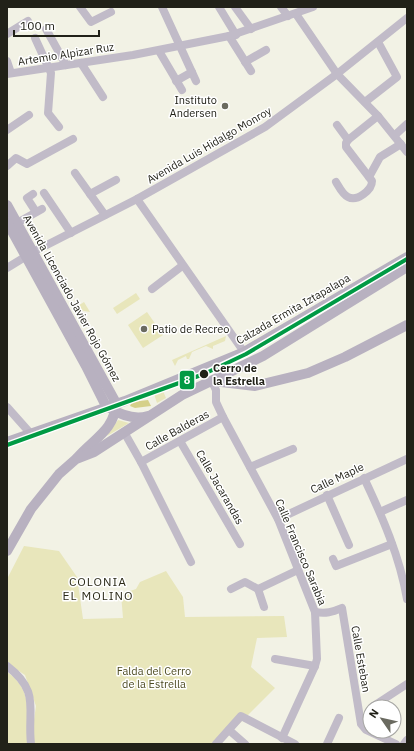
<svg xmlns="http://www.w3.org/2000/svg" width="414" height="751" viewBox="0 0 414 751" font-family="'IBM Plex Sans',sans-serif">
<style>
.green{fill:#e8e6bb}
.water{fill:#d5d089}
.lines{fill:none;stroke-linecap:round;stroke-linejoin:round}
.minor{stroke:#c1bbc8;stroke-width:8}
.major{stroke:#b8b1c0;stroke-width:10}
.metro-1-casing{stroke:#fff;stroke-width:7}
.metro-1{stroke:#009a44;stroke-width:4}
.poi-dot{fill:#6a6a60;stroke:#fff;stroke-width:1.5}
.stop-dot{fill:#212118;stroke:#fff;stroke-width:1.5}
.labels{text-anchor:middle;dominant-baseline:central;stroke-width:3;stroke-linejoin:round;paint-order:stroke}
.street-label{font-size:11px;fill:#212118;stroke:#fff}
.poi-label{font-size:11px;fill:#212118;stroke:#fff;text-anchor:end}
.stop-label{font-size:11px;font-weight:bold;fill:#212118;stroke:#fff;text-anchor:start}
.park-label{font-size:11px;fill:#4d4b22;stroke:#fff}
.neighbourhood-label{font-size:12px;letter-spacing:1px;fill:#2b2a18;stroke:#fff}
.line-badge{stroke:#fff;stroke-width:1.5}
.badge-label{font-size:11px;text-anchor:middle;font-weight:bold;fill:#fff}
</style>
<rect width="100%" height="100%" fill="#f2f2e5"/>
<!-- green -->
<g class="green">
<path d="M136 293 140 299 117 314 113 308Z"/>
<path d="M84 302 90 312 73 309Z"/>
<path d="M147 312 163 335 143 348 128 325Z"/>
<path d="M226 336 225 341 213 346V349L206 346 192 352 189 359H187L186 356 178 360 175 366 172 360Z"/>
<path d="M163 391 166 398 157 403 154 394Z"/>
<path d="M118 420 129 423 107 436Z"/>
<path d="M24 546 59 551 77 577 83 619 123 618 121 594 136 589 140 582 166 571 183 597 185 617 284 616 287 637 257 638 251 667 275 688 219 744H34L32 734 36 706 25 675 7 663V579Z"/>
<path d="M7 672C33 689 28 717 28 744H7Z"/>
</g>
<!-- water -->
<path class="water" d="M148 400 151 406 135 408 130 406 132 402Z"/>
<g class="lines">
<!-- minor -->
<g class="minor">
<path d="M80 7 91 22 111 12"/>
<path d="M162 7 196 81"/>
<path d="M219 7 236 35"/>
<path d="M235 7 251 29"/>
<path d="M281 7 288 16"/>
<path d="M296 14 337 74 378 116 407 152"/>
<path d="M46 29 66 65"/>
<path d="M7 34 28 21"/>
<path d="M229 36 251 71"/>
<path d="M35 38 51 73 48 113 59 127"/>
<path d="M159 51 182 90"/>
<path d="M7 61 11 73"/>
<path d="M245 62 266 50"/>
<path d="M81 63 103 97"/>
<path d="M7 74 133 55 229 36 313 7"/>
<path d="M176 81 192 72"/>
<path d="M365 102 397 77 378 42"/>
<path d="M337 125 348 140"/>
<path d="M7 130 29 115"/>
<path d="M395 135 407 124"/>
<path d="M7 166 16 158 27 164 73 139"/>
<path d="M75 173 105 215"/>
<path d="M369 177 380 157 401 144"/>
<path d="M336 182C339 187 343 195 348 197 357 202 372 190 372 181L346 147V143L348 140 378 116"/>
<path d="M44 193 71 233"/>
<path d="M33 194 27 198 36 212"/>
<path d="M90 194 116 180"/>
<path d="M137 199 244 352"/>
<path d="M17 223 42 209"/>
<path d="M7 268 33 252 137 199 265 127 337 74 407 18"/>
<path d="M152 289 182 266"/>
<path d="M211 380 216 390V402L223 417 278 519 315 612 317 659 315 666 282 738"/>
<path d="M7 407 31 434"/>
<path d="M124 432 141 462 191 562"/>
<path d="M180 441 240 544"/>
<path d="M141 462 223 417"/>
<path d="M250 467 293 449"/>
<path d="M364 478C382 516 400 557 407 599"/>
<path d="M327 495 349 545"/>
<path d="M380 512 407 500"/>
<path d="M278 519 407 459"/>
<path d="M333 559 336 566 392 544"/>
<path d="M231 589 245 582 258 589 298 570"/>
<path d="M258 589 264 607"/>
<path d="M315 612C326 614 332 612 342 608L361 724 366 730 396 744"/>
<path d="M275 659 315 666"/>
<path d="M7 666C41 692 27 709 31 744"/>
<path d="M372 707 407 684"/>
<path d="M229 730 245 744"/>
<path d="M216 744 241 716 295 744"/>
<path d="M327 744 339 718"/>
<path d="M404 744 407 740"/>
</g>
<!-- major -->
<g class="major">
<path d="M7 205 116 403C115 430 93 439 77 458"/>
<path d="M7 222 86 366 106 406"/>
<path d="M213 381 255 386 308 373 345 357 407 325"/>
<path d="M110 408C121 415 134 420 148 416"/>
<path d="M7 442 125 401 244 352 407 257"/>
<path d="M7 551 31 509 59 474 76 459 94 452 182 395 263 356 407 267"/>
</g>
<defs>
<path id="metro-1" d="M7 445 204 374 246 354 407 259"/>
</defs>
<!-- metro-1 casing -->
<use href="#metro-1" class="metro-1-casing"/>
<!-- metro-1 -->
<use href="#metro-1" class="metro-1"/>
</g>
<!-- markers -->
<g class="poi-dot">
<circle cx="225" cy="106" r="4"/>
<circle cx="144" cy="329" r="4"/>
</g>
<circle class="stop-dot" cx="204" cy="374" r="5"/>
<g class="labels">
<!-- street labels -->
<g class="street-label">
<text transform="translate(66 54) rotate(-9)">Artemio Alpizar Ruz</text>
<text transform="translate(209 145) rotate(-30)">Avenida Luis Hidalgo Monroy</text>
<text transform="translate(72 298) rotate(61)">Avenida Licenciado Javier Rojo Gómez</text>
<text transform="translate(293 309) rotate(-30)">Calzada Ermita Iztapalapa</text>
<text transform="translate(177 430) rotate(-29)">Calle Balderas</text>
<text transform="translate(337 478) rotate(-25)">Calle Maple</text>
<text transform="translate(220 487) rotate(60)">Calle Jacarandas</text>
<text transform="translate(301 552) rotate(67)">Calle Francisco Sarabia</text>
<text transform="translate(361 659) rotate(80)">Calle Esteban</text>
</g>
<!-- poi labels -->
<g class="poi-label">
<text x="217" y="100">Instituto<tspan x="217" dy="13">Andersen</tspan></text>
<text x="152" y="329" text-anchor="start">Patio de Recreo</text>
</g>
<!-- stop labels -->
<g class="stop-label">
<text x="213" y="368">Cerro de<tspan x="213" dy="13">la Estrella</tspan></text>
</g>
<!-- park labels -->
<g class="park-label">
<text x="154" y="671">Falda del Cerro<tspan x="154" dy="13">de la Estrella</tspan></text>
</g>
<!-- neighbourhood labels -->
<g class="neighbourhood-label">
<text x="98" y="581">COLONIA<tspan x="98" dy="14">EL MOLINO</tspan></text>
</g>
</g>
<rect class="line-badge" x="179" y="370" width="16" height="20" rx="4" fill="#009a44"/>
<g class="badge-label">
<text x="187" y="384">8</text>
</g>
<!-- border -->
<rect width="414" height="751" fill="none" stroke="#212118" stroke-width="16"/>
<!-- north arrow -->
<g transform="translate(382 719) rotate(304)"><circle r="19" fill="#ffffff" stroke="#a6a6a3"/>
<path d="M0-3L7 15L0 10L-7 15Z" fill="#6a6a60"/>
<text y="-6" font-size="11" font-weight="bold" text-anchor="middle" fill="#212118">N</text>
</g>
<!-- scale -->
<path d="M14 30v6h85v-6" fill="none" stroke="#212118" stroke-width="2"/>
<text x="20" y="30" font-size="12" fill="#212118" stroke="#ffffff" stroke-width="3" paint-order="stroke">100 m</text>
</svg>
